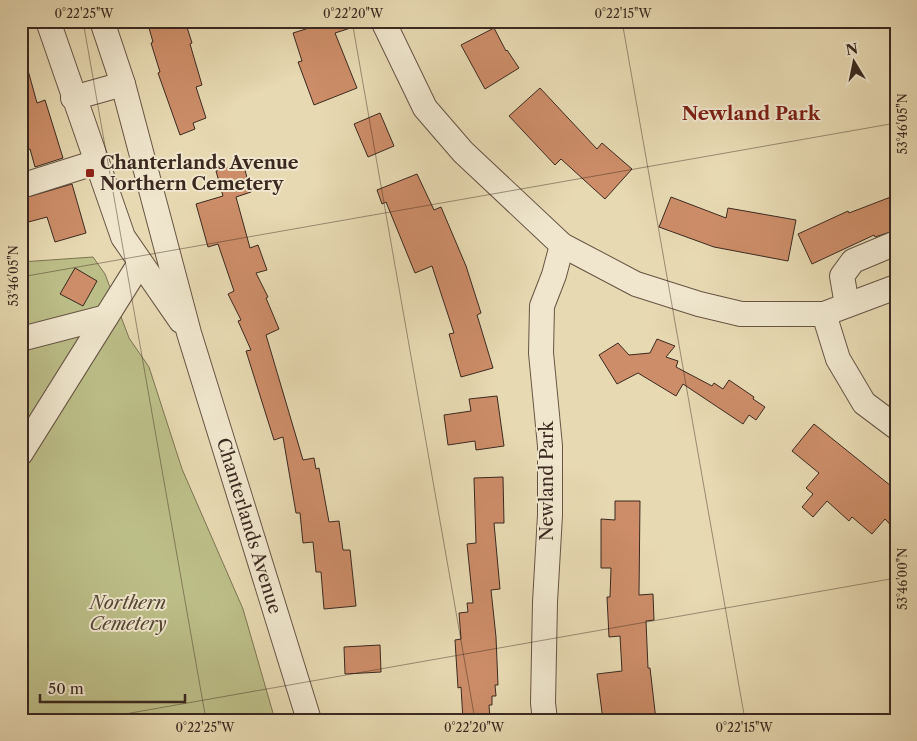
<svg xmlns="http://www.w3.org/2000/svg" width="917" height="741" viewBox="0 0 917 741" font-family="'Libre Caslon Text',serif">
<style>
.green{fill:#bcbe88;stroke:#7c7454}
.building{fill:#cc8d68;stroke:#3b2920}
.lines{fill:none;stroke-linecap:round;stroke-linejoin:round}
.minor-casing{stroke:#654;stroke-width:26}
.minor{stroke:#efe6cd;stroke-width:24}
.ticks{fill:none;stroke:#3b2920;stroke-width:1;stroke-opacity:0.45}
.poi-dot{fill:#8f2418;stroke:#efe6cd;stroke-width:2}
.labels{text-anchor:middle;dominant-baseline:central;stroke-width:4;stroke-linejoin:round;paint-order:stroke}
.poi-label{font-size:18px;font-weight:bold;fill:#3b2920;stroke:#efe6cd;text-anchor:start}
.street-label{font-size:18px;fill:#3b2920;stroke:#efe6cd}
.park-label{font-size:18px;font-style:italic;fill:#554735;stroke:#efe6cd}
.neighbourhood-label{font-size:19px;font-weight:bold;fill:#7a1f14;stroke:#efe6cd}
.neatline{fill:none;stroke:#3b2920;stroke-width:2}
.ticks-label{font-size:12px;text-anchor:middle;fill:#3b2920}
</style>
<rect width="100%" height="100%" fill="#e7d9b2"/>
<filter id="stains"><feTurbulence type="fractalNoise" baseFrequency=".004" numOctaves="4"/><feColorMatrix values="0 0 0 0 .2 0 0 0 0 .09 0 0 0 0 .02 0 0 0 .5 -.17"/></filter>
<radialGradient id="worn" r=".72"><stop offset=".6" stop-color="#630" stop-opacity="0"/><stop offset="1" stop-color="#630" stop-opacity=".3"/></radialGradient>
<!-- green -->
<path class="green" d="M93 257 105 274 129 338 149 367 182 469 243 609 275 720H21V262Z"/>
<!-- building -->
<g class="building">
<path d="M147 21H185L192 43 190 44 202 85 196 87 206 118 193 123 195 129 180 135 158 73 160 72 151 43 153 42Z"/>
<path d="M307 21H362L363 24 335 33 357 88 314 105 298 62 302 61 293 33 309 28Z"/>
<path d="M494 28 506 51 507 50 519 68 485 89 461 45Z"/>
<path d="M26 63 37 103 45 100 63 158 35 167 30 149 21 152V64Z"/>
<path d="M540 88 597 149 602 143 632 169 605 199 561 159 555 165 509 116Z"/>
<path d="M380 113 394 146 368 157 354 124Z"/>
<path d="M243 163 251 192 236 197 250 248 258 245 267 270 256 273 268 297 266 298 279 329 266 335 303 460 314 458 316 469 319 468 329 522 339 521 343 550H350L356 606 324 609 321 572H316L313 542 303 543 300 513H296L283 437 274 440 246 351 251 350 238 321 241 320 228 294 234 291 218 244 208 247 196 204 223 196 216 171Z"/>
<path d="M417 174 434 210 441 207 466 266 481 313 477 315 493 368 461 377 449 334 454 333 432 266 415 273 386 202 382 204 377 190Z"/>
<path d="M72 184 86 233 55 242 47 217 21 224V199Z"/>
<path d="M896 195V230L875 237 874 235 812 264 798 234 848 211 849 213Z"/>
<path d="M671 197 726 218 728 208 796 220 788 261 714 247 659 227Z"/>
<path d="M75 268 97 281 83 306 60 294Z"/>
<path d="M657 339 675 346 666 357 678 361 676 367 712 386 714 383 723 389 729 380 754 397 753 399 765 407 756 420 749 415 743 424 683 384 676 396 638 373 617 384 599 355 618 343 629 355 650 353Z"/>
<path d="M497 396 504 446 476 450 475 441 448 445 444 415 471 411 469 399Z"/>
<path d="M814 424 896 490V531L885 519 872 534 852 517 849 521 827 501 813 517 802 507 813 494 806 488 819 473 792 451Z"/>
<path d="M503 477 504 523H494L500 589 491 590 496 637 498 685H495L496 696H492V705H489L490 720H463L461 687 458 688 455 640 461 639 459 613 468 612 467 603H473L467 544 476 543 474 478Z"/>
<path d="M615 501H640L639 595 653 594 654 620 646 621 648 668H650L656 720H603L597 674 622 671 620 636 609 637 607 597H610L611 568H601V519L615 520Z"/>
<path d="M380 645 381 672 345 674 344 647Z"/>
</g>
<g class="lines">
<defs>
<g id="minor">
<path d="M48 21 123 237 181 321"/>
<path d="M102 21 123 84 189 333 309 720"/>
<path d="M383 21 425 108 463 152 562 245 636 284 699 304 741 314H824L896 287"/>
<path d="M73 98 123 84"/>
<path d="M21 186 97 162"/>
<path d="M847 305 842 276 853 261 896 243"/>
<path d="M824 314 838 359 864 403 896 427"/>
<path d="M21 339 106 317"/>
<path d="M21 453 140 263"/>
<path d="M545 720 543 703 545 602 550 515V446L541 353 542 306 554 275 562 245"/>
</g>
</defs>
<!-- minor casing -->
<use href="#minor" class="minor-casing"/>
<!-- minor -->
<use href="#minor" class="minor"/>
</g>
<!-- ticks -->
<path class="ticks" d="M83 21 206 720M352 21 475 720M622 21 745 720M891 21 896 46M21 277 896 123M91 720 896 578"/>
<!-- markers -->
<rect class="poi-dot" x="85" y="168" width="10" height="10" rx="2.5"/>
<g class="labels">
<!-- poi labels -->
<g class="poi-label">
<text x="100" y="163">Chanterlands Avenue<tspan x="100" dy="21">Northern Cemetery</tspan></text>
</g>
<!-- street labels -->
<g class="street-label">
<text transform="translate(547 481) rotate(-90)">Newland Park</text>
<text transform="translate(249 526) rotate(73)">Chanterlands Avenue</text>
</g>
<!-- park labels -->
<g class="park-label">
<text x="128" y="603">Northern<tspan x="128" dy="21">Cemetery</tspan></text>
</g>
<!-- neighbourhood labels -->
<g class="neighbourhood-label">
<text x="751" y="113">Newland Park</text>
</g>
</g>
<!-- margin -->
<rect width="917" height="741" fill="none" stroke="#e7d9b2" stroke-width="55"/>
<!-- north arrow -->
<g transform="translate(854 62) rotate(350)" stroke="#efe6cd" stroke-width="4" paint-order="stroke">
<path d="M0-4L9 19L0 12L-9 19Z" fill="#3b2920"/>
<text y="-8" font-size="14" font-weight="bold" text-anchor="middle" fill="#3b2920">N</text>
</g>
<!-- scale -->
<path d="M40 694v8h145v-8" fill="none" stroke="#3b2920" stroke-width="2.5"/>
<text x="48" y="694" font-size="15" fill="#3b2920" stroke="#efe6cd" stroke-width="4" paint-order="stroke">50 m</text>
<rect x="28" y="28" width="862" height="686" class="neatline"/>
<g class="ticks-label">
<text x="84" y="18">0°22'25"W</text>
<text x="353" y="18">0°22'20"W</text>
<text x="623" y="18">0°22'15"W</text>
<text transform="translate(903 124) rotate(-90)" y="4">53°46'05"N</text>
<text transform="translate(14 276) rotate(-90)" y="4">53°46'05"N</text>
<text transform="translate(903 579) rotate(-90)" y="4">53°46'00"N</text>
<text x="205" y="732">0°22'25"W</text>
<text x="474" y="732">0°22'20"W</text>
<text x="744" y="732">0°22'15"W</text>
</g>
<rect width="100%" height="100%" filter="url(#stains)"/>
<rect width="100%" height="100%" fill="url(#worn)"/>
</svg>
